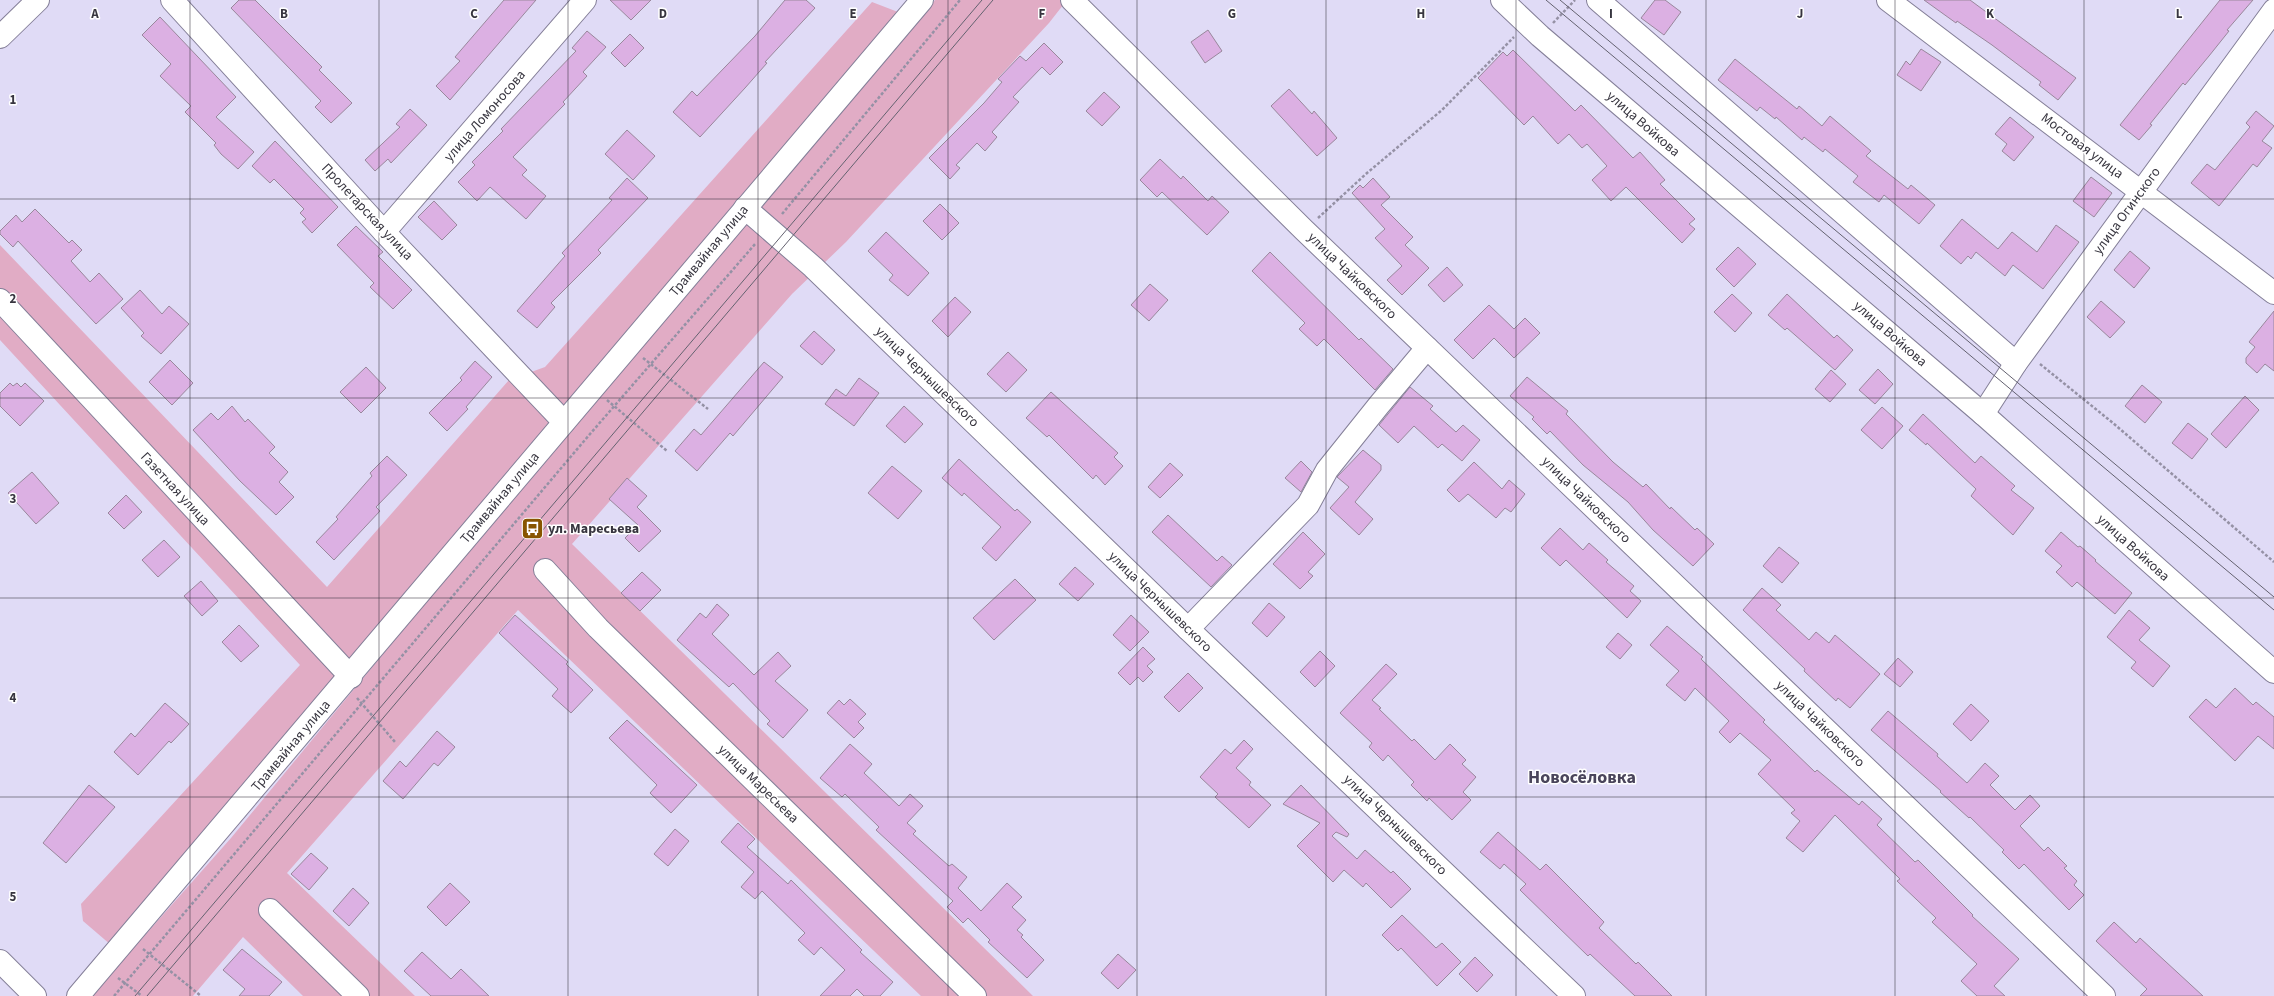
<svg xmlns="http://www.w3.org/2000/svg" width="2274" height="996" viewBox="0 0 2274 996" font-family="'Source Sans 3',sans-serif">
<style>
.green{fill:#e1acc5}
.building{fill:#dcb0e3;stroke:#99879c}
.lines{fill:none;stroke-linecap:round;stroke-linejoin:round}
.minor-casing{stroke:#847f98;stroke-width:24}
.major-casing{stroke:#847f98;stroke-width:24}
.path{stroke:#9591a5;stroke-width:2.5;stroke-dasharray:3 2;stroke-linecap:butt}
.minor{stroke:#fff;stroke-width:22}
.major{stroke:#fff;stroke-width:22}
.tram{stroke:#646270;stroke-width:1}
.grid{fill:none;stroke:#37353f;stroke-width:1;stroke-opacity:0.55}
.labels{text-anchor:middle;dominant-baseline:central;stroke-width:3;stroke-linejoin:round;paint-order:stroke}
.street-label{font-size:14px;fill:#37353f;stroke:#fff}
.poi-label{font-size:14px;font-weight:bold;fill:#37353f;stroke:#fff;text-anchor:start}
.district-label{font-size:18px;font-weight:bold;fill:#4a455b;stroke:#fff}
.grid-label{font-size:13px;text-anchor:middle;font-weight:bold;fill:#37353f;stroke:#fff;stroke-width:3;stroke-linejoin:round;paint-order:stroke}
</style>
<rect width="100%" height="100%" fill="#e0dbf6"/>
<!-- green -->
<g class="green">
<path d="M935 0H1067L1049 23 846 242 792 294 572 544 1033 996H921L518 610 287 873 415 996H303L243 937 193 996H91L231 838 483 533Z"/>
<path d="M872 2 898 12 348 663 0 291V245L327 587 509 380 545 367Z"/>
<path d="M0 311 337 675 111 945 83 921 81 904 300 665 0 340Z"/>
</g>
<!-- building -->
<g class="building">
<path d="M239 0H255L322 67 319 70 352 103 331 123 315 107 321 101 231 8Z"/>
<path d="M504 0H536L450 100 436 86 460 61 455 57Z"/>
<path d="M610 0H651L631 20Z"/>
<path d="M785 0H806L815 8 765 62 767 63 745 88 700 137 673 112 692 91 697 96 755 36Z"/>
<path d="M1655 0H1665L1681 12 1664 35 1641 18Z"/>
<path d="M1924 0H1970L2076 78 2058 100 2039 85 2041 82 1992 45 1957 21 1956 23Z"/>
<path d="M2220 0H2253L2227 30 2229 31 2209 56 2185 85 2183 83 2150 124 2152 125 2139 140 2120 125Z"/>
<path d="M160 17 236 97 216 117 254 152 238 169 221 154 214 145 216 143 185 112 191 106 160 76 171 64 142 35Z"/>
<path d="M1208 30 1222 51 1205 63 1191 42Z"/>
<path d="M587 31 606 47 583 72 587 76 563 102 565 104 513 157 527 170 522 175 546 196 526 219 490 187 477 201 458 182 475 165 472 162 503 131 501 129 576 51 572 48Z"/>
<path d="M630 34 644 48 625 67 611 53Z"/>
<path d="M1044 43 1063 62 1050 75 1042 67 1013 97 1019 102 992 132 997 137 985 151 977 143 956 165 960 168 950 179 929 158 984 103 1002 82 998 79 1020 56 1026 61Z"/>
<path d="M1921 49 1941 62 1921 91 1897 75 1906 61 1910 65Z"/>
<path d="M1513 50 1575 111 1581 105 1633 158 1640 152 1665 180 1660 184 1695 219 1689 224 1695 229 1682 243 1626 187 1611 201 1592 180 1607 166 1587 144 1582 148 1569 134 1558 144 1533 116 1524 125 1478 78 1503 52 1507 56Z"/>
<path d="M1735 59 1797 109 1799 106 1822 126 1830 116 1871 151 1866 156 1908 189 1911 185 1935 205 1919 224 1884 195 1879 202 1853 182 1858 176 1825 149 1823 152 1804 137 1802 140 1776 117 1775 119 1760 107 1757 111 1718 80Z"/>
<path d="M1289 89 1312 114 1314 111 1337 138 1317 156 1271 106Z"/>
<path d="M1104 92 1120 107 1102 126 1086 111Z"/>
<path d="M410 109 427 125 391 163 388 159 375 171 365 160 400 127 396 124Z"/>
<path d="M2256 111 2274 126 2262 141 2272 148 2257 167 2253 164 2219 206 2191 183 2207 164 2215 170 2250 127 2246 123Z"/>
<path d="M2010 117 2034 137 2014 161 2002 151 2007 144 1995 134Z"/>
<path d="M627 130 655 156 633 180 605 154Z"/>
<path d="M275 141 338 207 312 233 302 222 306 219 300 213 304 209 274 179 270 183 252 166Z"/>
<path d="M1160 159 1181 179 1183 176 1208 201 1212 196 1229 212 1207 235 1162 192 1157 197 1140 180Z"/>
<path d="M2091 177 2112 193 2094 217 2073 201Z"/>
<path d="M627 178 648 198 598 250 601 253 551 303 555 307 537 328 517 311 565 256 562 253 612 200 609 198Z"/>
<path d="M1373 178 1390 197 1381 205 1413 237 1405 245 1429 268 1402 295 1387 280 1402 266 1375 238 1385 229 1352 193 1360 185 1363 188Z"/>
<path d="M434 201 457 225 442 240 418 217Z"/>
<path d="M940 204 959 223 942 240 923 221Z"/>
<path d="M35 209 69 243 72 240 82 250 71 261 90 282 99 273 123 299 96 324 18 241 13 247 0 234V231L16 215 22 222Z"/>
<path d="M1962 219 1998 249 2012 232 2037 252 2056 225 2079 242 2043 289 2013 265 2005 276 1976 252 1971 259 1968 256 1961 264 1940 246Z"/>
<path d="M356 226 383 252 378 256 412 290 393 309 370 287 374 283 337 245Z"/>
<path d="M886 232 929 273 908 296 889 280 893 275 868 251Z"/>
<path d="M1738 247 1756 264 1734 287 1716 269Z"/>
<path d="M2130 251 2150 268 2134 288 2114 270Z"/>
<path d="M1270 252 1359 340 1361 338 1393 369 1375 390 1324 339 1317 346 1299 329 1305 323 1252 271Z"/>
<path d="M1447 267 1463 285 1444 302 1428 285Z"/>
<path d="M1150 284 1168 300 1149 321 1131 305Z"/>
<path d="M140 290 162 314 169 306 189 324 161 354 141 336 144 333 121 308Z"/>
<path d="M1732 294 1752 313 1735 332 1714 312Z"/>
<path d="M1787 294 1834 338 1837 335 1853 350 1835 370 1787 328 1785 330 1768 315Z"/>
<path d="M955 297 971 312 948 337 932 321Z"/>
<path d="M2101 301 2125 322 2110 338 2087 317Z"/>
<path d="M1489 305 1514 329 1525 318 1540 333 1514 358 1494 338 1473 359 1454 340Z"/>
<path d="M2274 311V371L2265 364 2257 373 2246 363V358L2255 347 2249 342Z"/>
<path d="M814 331 835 350 822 365 800 346Z"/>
<path d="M1008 352 1027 370 1006 392 987 374Z"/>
<path d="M170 360 193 383 172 405 149 382Z"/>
<path d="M475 361 492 377 466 407 468 409 447 431 429 413 462 380 460 378Z"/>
<path d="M764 362 783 377 733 436 730 433 697 471 675 451 694 429 701 435Z"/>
<path d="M366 367 386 388 361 413 340 392Z"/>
<path d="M1878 369 1893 384 1875 404 1859 390Z"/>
<path d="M1831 370 1846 384 1830 402 1815 389Z"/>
<path d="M1527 377 1568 411 1566 414 1613 462 1643 487 1646 484 1670 509 1671 507 1695 530 1697 528 1714 544 1693 566 1653 530 1628 502 1583 465 1550 431 1547 434 1532 419 1534 417 1510 396Z"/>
<path d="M859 378 879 393 854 426 825 404 836 389 846 396Z"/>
<path d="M10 383 13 386 17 383 21 387 25 383 44 401 20 426 0 406V393Z"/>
<path d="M2142 385 2162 402 2145 423 2125 406Z"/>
<path d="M1410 387 1433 406 1430 409 1456 432 1463 425 1480 440 1462 461 1442 444 1438 448 1414 426 1398 443 1379 425Z"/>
<path d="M1051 392 1118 453 1114 457 1123 466 1105 485 1096 475 1093 479 1049 435 1047 437 1026 418Z"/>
<path d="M2245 396 2259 410 2226 448 2211 434Z"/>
<path d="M232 406 245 422 248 419 275 447 269 453 288 472 279 482 294 497 276 515 240 481 193 430 211 413 218 420Z"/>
<path d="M904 406 923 424 905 443 886 426Z"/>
<path d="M1882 407 1903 426 1882 449 1861 430Z"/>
<path d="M1923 414 1975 463 1981 456 2015 486 2011 490 2034 508 2013 535 1971 496 1976 489 1927 443 1926 445 1909 430Z"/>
<path d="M2188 423 2208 439 2192 459 2172 443Z"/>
<path d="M1363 450 1381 465V470L1355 502 1373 519 1359 535 1330 508 1349 487 1337 477Z"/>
<path d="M387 456 407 475 376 507 380 511 334 560 316 542 338 519 336 517 372 476 370 473Z"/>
<path d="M959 459 1015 511 1017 509 1031 522 996 561 982 548 1001 527 964 493 962 496 942 478Z"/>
<path d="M1301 461 1312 472 1301 492 1285 478Z"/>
<path d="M1474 462 1502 489 1509 480 1525 494 1511 512 1505 508 1496 518 1468 494 1459 502 1447 490Z"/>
<path d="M1170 463 1183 475 1160 498 1148 487Z"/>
<path d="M892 466 922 491 898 519 868 493Z"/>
<path d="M32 472 59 503 36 524 8 493Z"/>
<path d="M627 478 647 496 637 507 661 531 639 552 625 538 638 525 609 499Z"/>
<path d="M126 495 142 512 124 529 108 513Z"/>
<path d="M1168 515 1217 561 1222 556 1232 565 1211 587 1152 532Z"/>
<path d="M1560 528 1583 550 1589 543 1608 560 1606 562 1634 586 1630 591 1641 601 1627 618 1566 560 1560 566 1541 548Z"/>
<path d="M1303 532 1325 554 1308 572 1313 576 1300 589 1273 564Z"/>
<path d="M2061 532 2078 547 2080 546 2096 560 2095 561 2132 593 2115 614 2077 582 2072 587 2056 572 2062 566 2045 551Z"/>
<path d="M164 540 180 557 158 577 142 560Z"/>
<path d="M1779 547 1799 563 1782 583 1763 566Z"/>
<path d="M1075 567 1094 584 1078 601 1059 584Z"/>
<path d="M642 572 661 590 640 611 621 593Z"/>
<path d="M1015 579 1036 600 994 640 973 618Z"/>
<path d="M201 581 218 601 202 616 184 596Z"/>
<path d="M1762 588 1781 605 1776 610 1809 640 1816 632 1829 643 1835 635 1880 674 1850 708 1838 698 1836 701 1822 688 1804 671 1805 669 1743 610Z"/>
<path d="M1269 603 1285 617 1267 637 1252 623Z"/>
<path d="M717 604 729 615 712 634 754 675 778 652 791 666 775 681 808 710 783 738 767 724 770 721 733 683 729 687 677 640 700 613 706 618Z"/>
<path d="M2129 610 2150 628 2139 640 2170 666 2153 687 2131 668 2136 662 2107 637Z"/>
<path d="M515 615 568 662 566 664 593 690 571 713 552 696 558 689 499 633Z"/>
<path d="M1131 615 1149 632 1130 651 1113 635Z"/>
<path d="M239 625 259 646 241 662 222 642Z"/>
<path d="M1667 626 1703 657 1701 659 1765 720 1763 722 1815 772 1817 770 1859 805 1862 801 1882 819 1877 825 1915 862 1918 860 1973 915 1972 916 2019 959 1994 986 2005 996H1977L1961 981 1977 964 1932 922 1936 918 1897 881 1900 879 1835 815 1803 852 1786 838 1800 821 1791 813 1795 810 1758 774 1771 760 1740 733 1730 743 1719 732 1729 721 1695 688 1685 701 1666 685 1679 671 1650 645Z"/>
<path d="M1618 633 1632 645 1620 659 1606 647Z"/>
<path d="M1143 647 1155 659 1147 666 1153 672 1143 682 1138 677 1130 685 1118 673Z"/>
<path d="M1320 651 1335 666 1315 687 1300 672Z"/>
<path d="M1898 658 1913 672 1900 687 1884 674Z"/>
<path d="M1386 664 1397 674 1372 700 1381 708 1379 709 1412 741 1414 739 1435 760 1450 744 1466 760 1462 764 1476 777 1463 792 1471 800 1452 820 1429 798 1427 801 1411 785 1414 782 1388 755 1383 761 1369 747 1372 743 1340 713Z"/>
<path d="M1188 673 1203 688 1179 712 1164 697Z"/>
<path d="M2235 688 2253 705 2256 702 2274 717V749L2258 736 2235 761 2189 717 2206 699 2216 708Z"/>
<path d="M850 699 866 714 858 722 864 728 854 738 827 713 839 700 844 705Z"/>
<path d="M165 703 189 724 171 743 169 741 138 775 114 752 131 733 135 737Z"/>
<path d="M1971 704 1989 721 1971 741 1953 724Z"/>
<path d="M1888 711 1938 754 1937 756 1967 783 1985 763 1999 776 1990 785 2015 810 2030 795 2040 806 2020 826 2044 851 2048 847 2067 866 2064 868 2077 881 2074 885 2084 895 2069 910 2024 864 2019 869 2002 852 2004 850 1970 817 1969 818 1940 792 1941 791 1871 730Z"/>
<path d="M627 720 697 785 671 813 650 793 657 785 609 738Z"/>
<path d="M437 731 455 747 438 766 434 763 403 799 383 781 400 761 406 767Z"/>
<path d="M1244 740 1253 749 1236 768 1251 782 1249 785 1271 805 1249 828 1215 797 1218 794 1200 777 1225 749 1231 754Z"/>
<path d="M850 744 872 764 864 773 899 806 910 794 923 806 907 823 916 831 913 834 949 866 952 864 967 877 958 888 981 911 1007 883 1022 897 1012 907 1026 920 1017 930 1023 935 1021 937 1044 960 1027 978 988 942 990 940 968 918 963 923 947 907 953 901 876 830 879 827 845 794 842 797 820 778Z"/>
<path d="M89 785 115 807 66 863 43 843Z"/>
<path d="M1301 785 1349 834 1347 837 1336 832 1332 836 1357 859 1365 850 1391 873 1393 871 1411 889 1391 908 1366 883 1363 887 1344 870 1333 882 1297 846 1320 823 1283 804Z"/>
<path d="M738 823 755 839 747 847 788 884 791 880 862 950 860 952 893 982 880 996H864L857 989 850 996H820L845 970 821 947 814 955 798 940 805 933 762 891 755 899 741 887 754 872 721 842Z"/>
<path d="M675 829 689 841 668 866 654 854Z"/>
<path d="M1498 832 1540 870 1546 864 1604 922 1599 928 1636 964 1638 962 1672 996H1635L1590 954 1588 956 1520 890 1526 884 1504 864 1500 869 1480 852Z"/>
<path d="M311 853 328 868 309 890 291 874Z"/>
<path d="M450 883 470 902 446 926 427 907Z"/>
<path d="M353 888 369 903 349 926 333 911Z"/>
<path d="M1402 915 1436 948 1442 943 1461 962 1437 986 1401 948 1398 951 1382 935Z"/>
<path d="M2114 922 2136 943 2140 938 2203 996H2140L2147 989 2096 941Z"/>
<path d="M242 949 282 982 269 996H239L245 989 223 970Z"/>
<path d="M422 952 451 979 461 969 489 996H431L404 971Z"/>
<path d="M1118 954 1136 970 1118 989 1101 973Z"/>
<path d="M1475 957 1493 975 1477 992 1459 974Z"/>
</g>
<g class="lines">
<defs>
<g id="minor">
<path d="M172 0 384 232 564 422"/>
<path d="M1072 0 1304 230 2104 996"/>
<path d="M1502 0 1540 36 1983 414 2274 672"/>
<path d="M1598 0 2016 363"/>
<path d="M1888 0 2274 293"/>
<path d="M0 37 38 0"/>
<path d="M745 208 813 267 1188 629 1574 996"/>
<path d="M384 232 585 0"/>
<path d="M0 300 351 677"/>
<path d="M1983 414 2016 363 2274 10"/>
<path d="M545 570 598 628 975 996"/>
<path d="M1188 629 1308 505 1327 470 1379 405 1427 348"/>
<path d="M270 910 358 996"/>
<path d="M0 961 35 996"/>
</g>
<path id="major" d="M78 996C360 665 640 332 922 0"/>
</defs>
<!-- minor casing -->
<use href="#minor" class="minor-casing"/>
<!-- major casing -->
<use href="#major" class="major-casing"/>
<!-- path -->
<g class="path">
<path d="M1553 23 1575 0"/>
<path d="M782 214 960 0"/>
<path d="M1318 218 1367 173 1442 110 1514 37"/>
<path d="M643 358 708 409"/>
<path d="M2040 364 2113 423 2274 562"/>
<path d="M607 400 667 451"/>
<path d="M357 698 395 742"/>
<path d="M143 949 201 996"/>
<path d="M118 978 142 996"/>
<path d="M114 996 590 434 756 243"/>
</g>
<!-- minor -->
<use href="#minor" class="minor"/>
<!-- major -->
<use href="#major" class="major"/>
<!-- tram -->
<g class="tram">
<path d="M1546 0 2274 610"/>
<path d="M1560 0 2274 597"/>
<path d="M135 996 982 0"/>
<path d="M147 996 993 0"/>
</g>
</g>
<!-- grid -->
<path class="grid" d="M190 0V996M379 0V996M568 0V996M758 0V996M948 0V996M1137 0V996M1326 0V996M1516 0V996M1706 0V996M1895 0V996M2084 0V996M0 199H2274M0 398H2274M0 598H2274M0 797H2274"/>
<!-- icons -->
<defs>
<symbol id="bus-square" viewBox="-11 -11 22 22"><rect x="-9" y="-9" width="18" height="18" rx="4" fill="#850" stroke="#fff"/><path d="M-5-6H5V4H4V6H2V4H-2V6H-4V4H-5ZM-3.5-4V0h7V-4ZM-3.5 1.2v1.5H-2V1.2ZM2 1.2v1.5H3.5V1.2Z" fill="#fff"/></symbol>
</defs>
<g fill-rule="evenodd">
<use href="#bus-square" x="520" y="516" width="25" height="25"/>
</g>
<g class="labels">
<!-- street labels -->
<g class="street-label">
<text transform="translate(485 116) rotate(-49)">улица Ломоносова</text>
<text transform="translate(1643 124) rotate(41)">улица Войкова</text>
<text transform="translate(2082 146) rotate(37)">Мостовая улица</text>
<text transform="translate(2127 211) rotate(-54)">улица Огинского</text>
<text transform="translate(367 212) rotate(47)">Пролетарская улица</text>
<text transform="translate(709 251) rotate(-50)">Трамвайная улица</text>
<text transform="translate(1352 276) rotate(44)">улица Чайковского</text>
<text transform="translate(1890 334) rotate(41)">улица Войкова</text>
<text transform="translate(927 377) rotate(44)">улица Чернышевского</text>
<text transform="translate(175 489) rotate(47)">Газетная улица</text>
<text transform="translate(500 498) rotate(-50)">Трамвайная улица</text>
<text transform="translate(1586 500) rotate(44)">улица Чайковского</text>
<text transform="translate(2133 548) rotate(42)">улица Войкова</text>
<text transform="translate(1160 602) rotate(44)">улица Чернышевского</text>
<text transform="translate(1820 724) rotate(44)">улица Чайковского</text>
<text transform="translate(291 746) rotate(-50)">Трамвайная улица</text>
<text transform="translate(758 784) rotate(44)">улица Маресьева</text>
<text transform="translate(1395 825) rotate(44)">улица Чернышевского</text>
</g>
<!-- poi labels -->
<g class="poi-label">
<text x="548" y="529">ул. Маресьева</text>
</g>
<!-- district labels -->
<g class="district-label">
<text x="1582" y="777">Новосёловка</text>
</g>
</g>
<g class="grid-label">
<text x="95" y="18">A</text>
<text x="284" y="18">B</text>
<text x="474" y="18">C</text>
<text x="663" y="18">D</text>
<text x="853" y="18">E</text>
<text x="1042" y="18">F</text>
<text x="1232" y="18">G</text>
<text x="1421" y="18">H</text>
<text x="1611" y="18">I</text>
<text x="1800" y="18">J</text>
<text x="1990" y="18">K</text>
<text x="2179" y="18">L</text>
<text x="13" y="104">1</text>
<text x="13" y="303">2</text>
<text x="13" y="503">3</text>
<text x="13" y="702">4</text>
<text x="13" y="901">5</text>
</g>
</svg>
